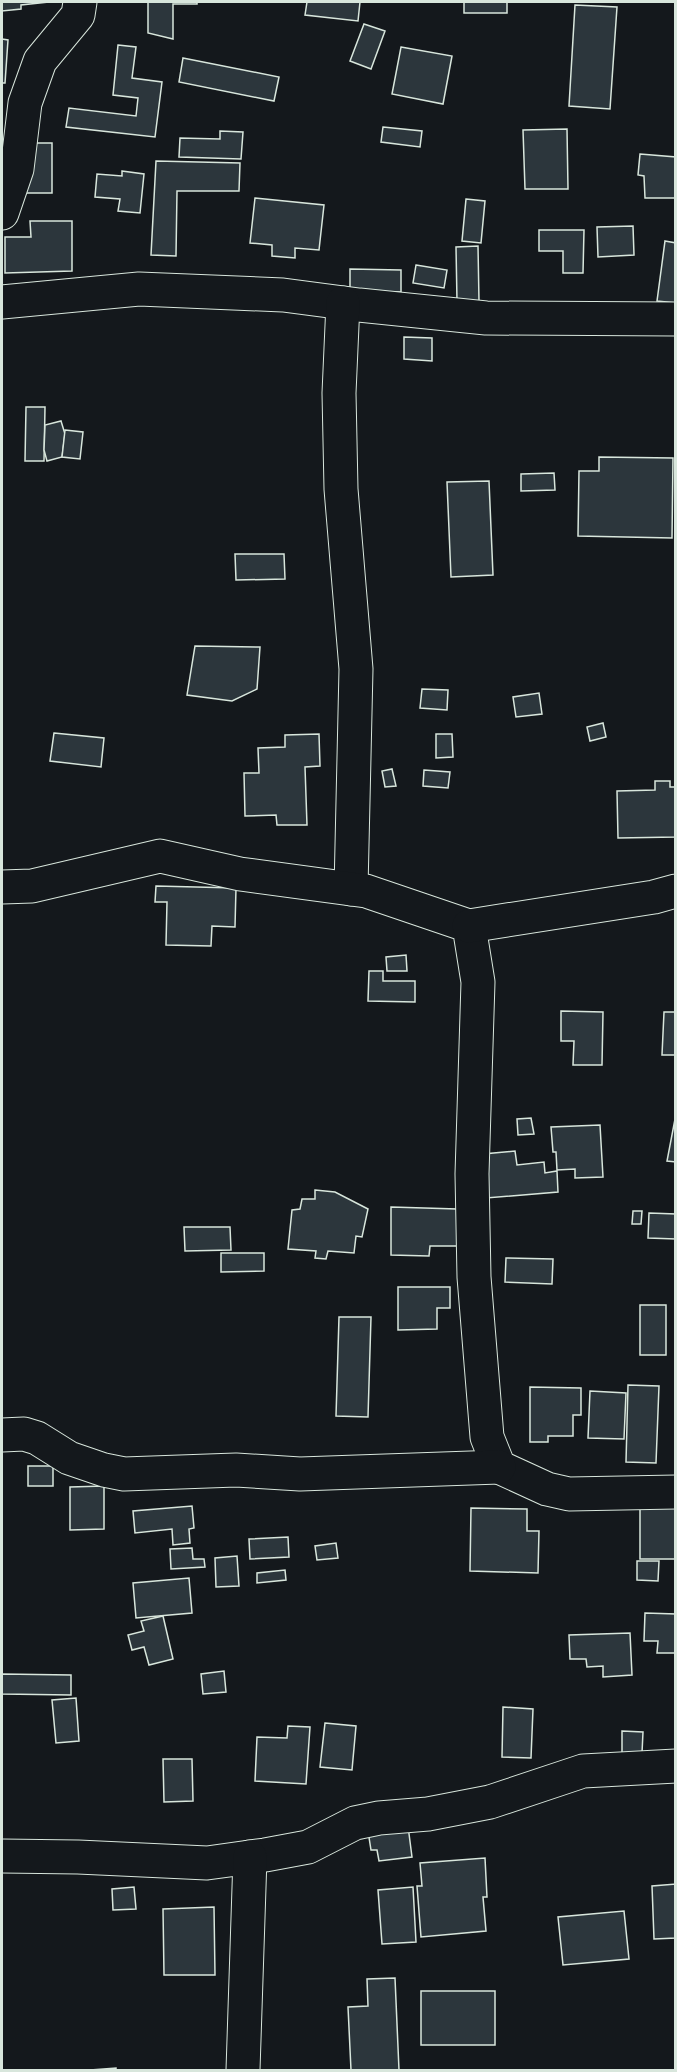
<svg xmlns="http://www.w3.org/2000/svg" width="677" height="2072" viewBox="0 0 677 2072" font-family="'Roboto Condensed',sans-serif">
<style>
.building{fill:#2c363c;stroke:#d8e6dc;stroke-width:1.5}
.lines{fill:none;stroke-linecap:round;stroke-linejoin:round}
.minor-casing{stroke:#d8e6dc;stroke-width:35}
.minor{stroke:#14181c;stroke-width:33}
</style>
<rect width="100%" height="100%" fill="#14181c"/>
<!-- building -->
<g class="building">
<path d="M2 2H49L21 5V9L2 11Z"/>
<path d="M148 2H197V4H173V39L148 33Z"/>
<path d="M307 2H360L358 21 305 15Z"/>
<rect x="464" y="2" width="43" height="11"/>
<path d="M575 5 617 7 610 109 569 106Z"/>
<path d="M364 24 385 31 371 69 350 61Z"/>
<path d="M2 39 8 40 5 83H2Z"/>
<path d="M118 45 136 47 132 78 162 82 155 137 66 127 69 108 136 116 138 98 113 95Z"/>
<path d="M401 47 452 56 443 104 392 94Z"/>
<path d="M183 58 279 77 274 101 179 82Z"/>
<path d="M383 127 422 131 420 147 381 142Z"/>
<path d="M567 129 568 189H525L523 130Z"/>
<path d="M220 131 243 132 241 159 179 157 180 138 220 139Z"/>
<rect x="24" y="143" width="28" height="50"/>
<path d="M640 154 676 157V198H645L644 176 638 175Z"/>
<path d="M156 161 240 163 239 191H177L176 256 151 255Z"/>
<path d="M122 171 144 174 140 213 118 211 120 199 95 197 97 174 122 176Z"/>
<path d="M255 198 324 205 319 250 295 248V258L272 256V245L250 243Z"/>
<path d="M466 199 485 201 481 243 462 241Z"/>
<path d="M30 221H72V271L5 273V237H31Z"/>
<path d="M633 226 634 255 598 257 597 227Z"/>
<path d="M539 230H584L583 273H563V251H539Z"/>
<path d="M665 241 676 243V303L657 301Z"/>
<path d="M478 246 479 301H457L456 247Z"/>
<path d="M416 265 447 270 444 288 413 283Z"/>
<path d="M350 269 401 270V292L350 291Z"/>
<path d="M404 337 432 338V361L404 359Z"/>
<path d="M26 407H45L44 461H25Z"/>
<path d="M61 421 65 434 62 457 47 461 44 450 45 425Z"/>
<path d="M65 430 83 432 80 459 62 457Z"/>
<path d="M599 457 673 458 672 538 578 536 579 471H599Z"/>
<path d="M554 473 555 490 521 491V474Z"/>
<path d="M489 481 493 575 451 577 447 482Z"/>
<path d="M235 554H284L285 579 236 580Z"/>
<path d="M195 646 260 647 257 689 232 701 187 695Z"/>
<path d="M422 689 448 690 447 710 420 708Z"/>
<path d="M539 693 542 714 516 717 513 697Z"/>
<path d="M603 723 606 737 590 741 587 727Z"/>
<path d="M54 733 104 738 101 767 50 761Z"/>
<path d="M319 734 320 766 305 767 307 825H277L276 815 245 816 244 773H259L258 748 285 747V735Z"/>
<path d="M436 734H452L453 757 436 758Z"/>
<path d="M392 769 396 786 385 787 382 771Z"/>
<path d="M424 770 450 772 448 788 423 786Z"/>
<path d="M655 781H670V787H676V837L618 838 617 791 655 790Z"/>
<path d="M156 886 236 888 235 927 212 926 211 946 166 945 167 902H155Z"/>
<path d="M406 955 407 971H387L386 957Z"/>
<path d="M369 971H383V981H415V1002L368 1001Z"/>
<path d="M561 1011 603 1012 602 1065H573L574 1041H561Z"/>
<path d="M664 1012H676V1055H662Z"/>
<path d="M531 1118 534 1134 518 1135 517 1119Z"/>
<path d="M675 1119H676V1162L667 1161Z"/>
<path d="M600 1125 603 1177 575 1178V1169L557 1170 556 1152H553L551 1127Z"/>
<path d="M515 1151 517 1165 544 1162 545 1173 557 1171 558 1192 486 1198 483 1154Z"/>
<path d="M315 1190 335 1192 368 1209 362 1237 356 1236 354 1253 328 1251 326 1259 315 1258 316 1251 288 1249 292 1210 300 1209 302 1199H315Z"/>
<path d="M391 1207 457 1209 458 1246H430L429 1256 391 1255Z"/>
<path d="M633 1211H642L641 1224H632Z"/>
<path d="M649 1213 676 1214V1239L648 1238Z"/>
<path d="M184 1227H230L231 1250 185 1251Z"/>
<path d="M221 1253H264V1271L221 1272Z"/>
<path d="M506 1258 553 1259 552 1284 505 1282Z"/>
<path d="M398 1287H450V1308H437V1329L398 1330Z"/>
<rect x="640" y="1305" width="26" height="50"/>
<path d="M339 1317H371L368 1417 336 1416Z"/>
<path d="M628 1385 659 1386 656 1463 626 1462Z"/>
<path d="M530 1387 581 1388V1415H573V1436H548V1442H530Z"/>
<path d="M590 1391 626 1393 624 1439 588 1438Z"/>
<rect x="28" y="1466" width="25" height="20"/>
<path d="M104 1486V1529L70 1530V1487Z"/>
<rect x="640" y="1496" width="36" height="63"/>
<path d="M192 1506 194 1528 189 1529 190 1543 173 1545 172 1529 135 1533 133 1511Z"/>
<path d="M471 1508 527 1509V1531H539L538 1573 470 1571Z"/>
<path d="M288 1537 289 1557 250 1559 249 1539Z"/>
<path d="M336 1543 338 1558 317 1560 315 1546Z"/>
<path d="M192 1548 193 1559H204L205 1567 171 1569 170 1549Z"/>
<path d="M237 1556 239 1586 216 1587 215 1558Z"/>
<path d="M637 1561H659L658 1581 637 1580Z"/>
<path d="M285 1570 286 1580 257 1583V1573Z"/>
<path d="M189 1578 192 1613 136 1618 133 1583Z"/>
<path d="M645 1613 676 1614V1653H657L658 1641H644Z"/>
<path d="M163 1616 173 1659 149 1665 144 1647 132 1650 128 1635 144 1631 141 1621Z"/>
<path d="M630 1633 632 1675 603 1677V1666L587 1667 586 1659H570L569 1635Z"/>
<path d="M224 1671 226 1692 203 1694 201 1674Z"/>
<path d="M2 1674 71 1675V1695L2 1694Z"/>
<path d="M76 1698 79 1741 56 1743 52 1700Z"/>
<path d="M503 1707 533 1709 531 1758 502 1757Z"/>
<path d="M325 1723 356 1726 352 1770 320 1767Z"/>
<path d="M288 1726 310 1727 306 1784 255 1781 257 1737 287 1738Z"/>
<path d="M622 1731 643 1732 642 1753H622Z"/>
<path d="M163 1759H192L193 1801 164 1802Z"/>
<path d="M408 1826 412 1857 379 1861 377 1850H371L368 1831Z"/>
<path d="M485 1858 487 1897H483L486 1931 421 1937 417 1886H422L420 1863Z"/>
<path d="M676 1884V1938L654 1939 652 1886Z"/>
<path d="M134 1887 136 1909 113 1910 112 1889Z"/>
<path d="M413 1887 416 1942 382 1944 378 1890Z"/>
<path d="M214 1907 215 1975H164L163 1909Z"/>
<path d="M624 1911 629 1959 563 1965 558 1917Z"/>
<path d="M395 1978 399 2070H351L348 2007 368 2006 367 1979Z"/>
<rect x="421" y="1991" width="74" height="54"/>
<path d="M116 2068V2070H90Z"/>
</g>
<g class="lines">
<defs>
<g id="minor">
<path d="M2 213 17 169 25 103 40 61 78 15 80 2"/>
<path d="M2 302 139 289 283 295 359 305 486 318 676 319"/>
<path d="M343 303 339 393 341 489 356 669 351 889"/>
<path d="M2 887 32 886 160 856 240 874 366 891 469 926 478 982 472 1174 474 1277 487 1437 499 1467 547 1489 569 1494 676 1492"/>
<path d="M469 926 654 897 676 891"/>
<path d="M2 1435 24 1434 37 1438 69 1458 104 1470 124 1474 236 1470 300 1474 499 1467"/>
<path d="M2 1856 78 1857 207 1863 265 1855 308 1847 355 1823 379 1818 428 1814 490 1802 583 1771 676 1766"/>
<path d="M243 2070 250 1857"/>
</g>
</defs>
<!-- minor casing -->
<use href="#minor" class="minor-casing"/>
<!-- minor -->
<use href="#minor" class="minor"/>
</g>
<!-- border -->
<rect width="677" height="2072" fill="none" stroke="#d8e6dc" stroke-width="6"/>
</svg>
